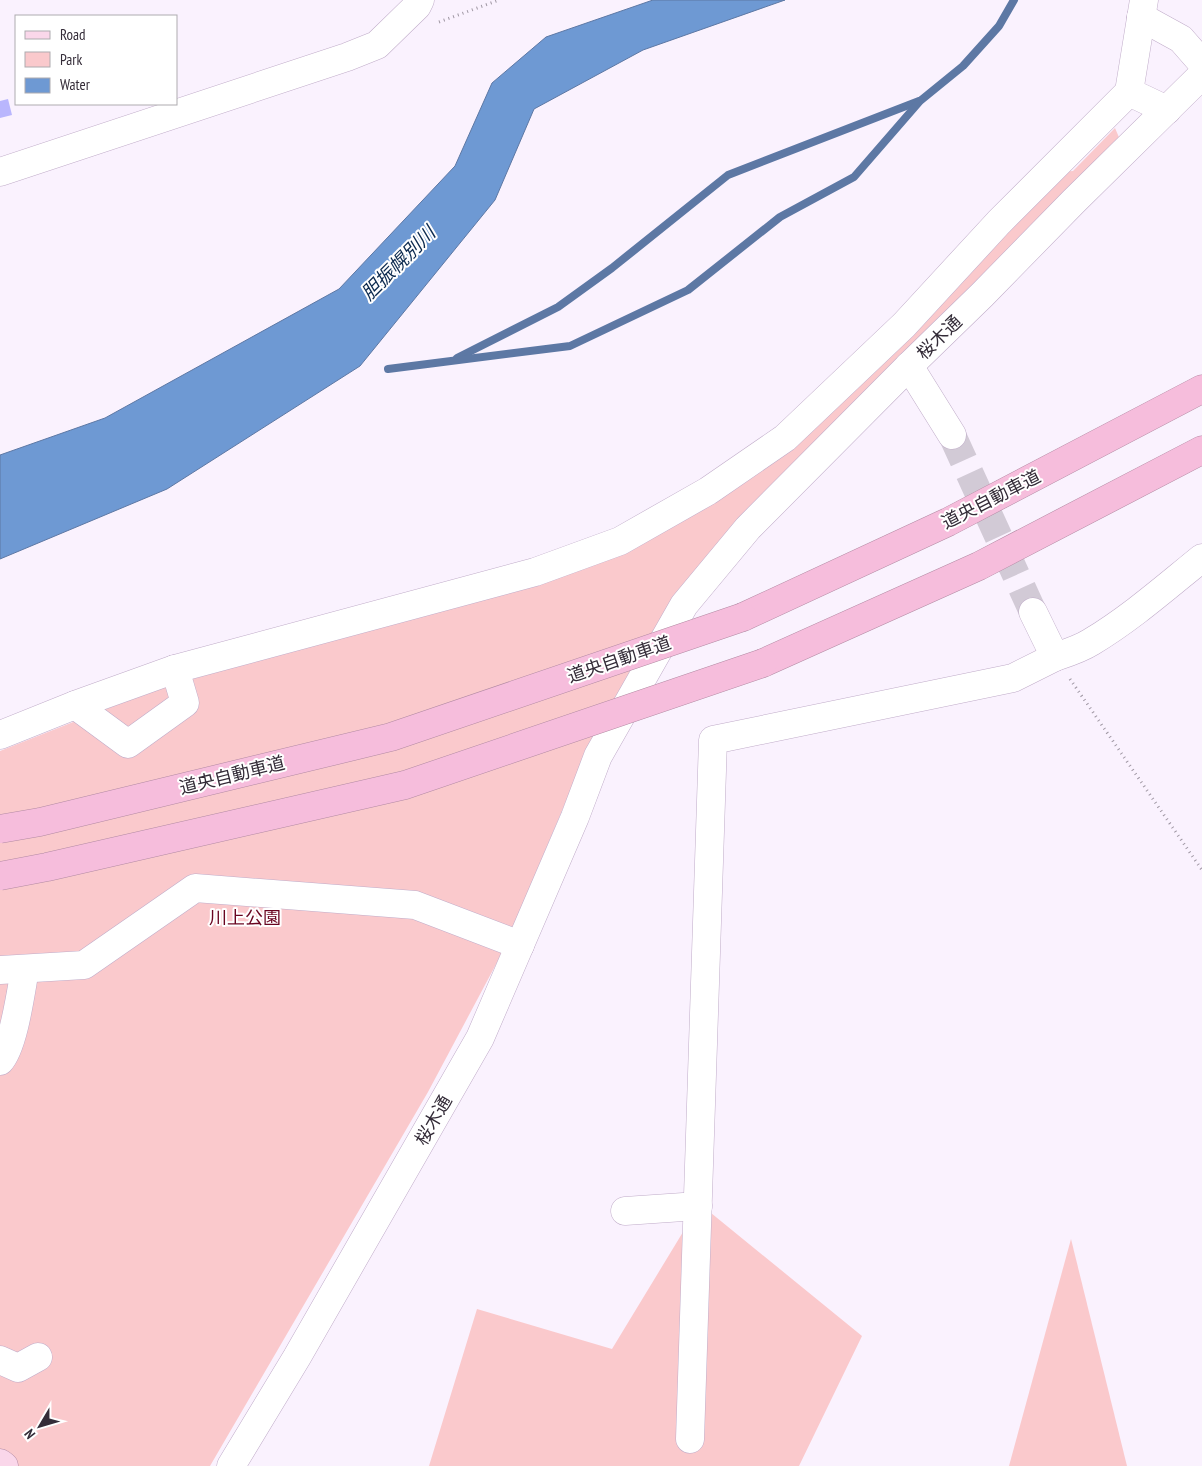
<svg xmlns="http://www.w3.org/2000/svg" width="1202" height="1466" viewBox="0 0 1202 1466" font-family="'PT Sans Narrow','Noto Sans JP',sans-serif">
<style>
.green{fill:#fac9cc}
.water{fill:#6e99d3;stroke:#5d78a4}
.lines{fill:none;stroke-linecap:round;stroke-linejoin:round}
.stream{stroke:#5d78a4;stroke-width:8}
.building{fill:#b9b6fd}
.minor-tunnel{stroke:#d2cad6;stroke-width:28;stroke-dasharray:28 14;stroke-linecap:butt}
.minor-casing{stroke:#c0acc9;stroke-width:29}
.major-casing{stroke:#b28aa3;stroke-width:29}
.highway-casing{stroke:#b28aa3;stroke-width:29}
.path{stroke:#a098a4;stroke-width:3;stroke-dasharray:1 4;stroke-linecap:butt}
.minor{stroke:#fff;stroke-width:28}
.major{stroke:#fad7ea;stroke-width:28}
.highway{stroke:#f6bddc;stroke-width:28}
.highway-bridge-casing{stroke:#b28aa3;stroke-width:29;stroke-linecap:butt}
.highway-bridge{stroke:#f6bddc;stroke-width:28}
.labels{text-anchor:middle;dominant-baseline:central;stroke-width:4;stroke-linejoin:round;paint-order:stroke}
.street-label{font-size:18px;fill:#342c38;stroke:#fff}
.park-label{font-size:18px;fill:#690520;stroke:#fff}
.water-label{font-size:19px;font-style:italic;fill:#0b294e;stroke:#fff}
</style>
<rect width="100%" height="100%" fill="#faf2fe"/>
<!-- green -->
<g class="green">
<path d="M1115 128 1121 142 822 436 707 555 588 749 502 953 428 1092 210 1466H0V751L235 658 332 639 698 502 1060 172 1073 171Z"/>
<path d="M700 1204 862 1336 799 1466H429L477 1309 612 1349Z"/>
<path d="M1071 1239 1127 1466H1009Z"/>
</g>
<!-- water -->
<path class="water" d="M653 0H785L643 50 534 109 495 200 360 366 167 489 0 559V455L105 418 339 289 455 166 492 83 546 37Z"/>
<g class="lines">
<!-- stream -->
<g class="stream">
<path d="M457 358 558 307 612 268 728 175 919 101"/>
<path d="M388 369 570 346 688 290 780 217 854 177 920 101 963 66 999 26 1014 0"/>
</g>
</g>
<!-- building -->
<path class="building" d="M8 99 12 115 0 118V101Z"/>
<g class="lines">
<!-- minor-tunnel -->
<path class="minor-tunnel" d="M952 435 1033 612"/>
<defs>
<g id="minor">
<path d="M1141 17 1181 39 1202 63"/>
<path d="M1129 92 1144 0"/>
<path d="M0 172 347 57 377 45 417 6 420 0"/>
<path d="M909 366 952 435"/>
<path d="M1033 612 1055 657C1067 653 1080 649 1091 642 1131 618 1166 587 1202 558"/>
<path d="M75 705 128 744 185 703 175 669"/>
<path d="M0 735 75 705 175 669 535 572 620 541 708 491 785 438 904 325 999 222 1129 92 1167 110"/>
<path d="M0 970 84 965 195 888 415 905 520 945"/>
<path d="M0 1061C14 1046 21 990 25 969"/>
<path d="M625 1211 698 1206"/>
<path d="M0 1360 18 1368 38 1357"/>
<path d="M690 1439 713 740 1013 678 1055 657"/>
<path d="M231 1466 297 1357 480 1038 575 817 598 756 684 605 748 528 909 366 982 295 1074 201 1202 75"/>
</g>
<path id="major" d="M0 1463 4 1466"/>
<g id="highway">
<path d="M743 617 948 522 1202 389"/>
<path d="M763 663 979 566 1202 450"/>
</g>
</defs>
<!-- minor casing -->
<use href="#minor" class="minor-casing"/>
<!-- major casing -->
<use href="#major" class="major-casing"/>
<!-- highway casing -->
<use href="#highway" class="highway-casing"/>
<!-- path -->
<g class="path">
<path d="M439 22 499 0"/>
<path d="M1070 679 1202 870"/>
</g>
<!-- minor -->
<use href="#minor" class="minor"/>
<!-- major -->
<use href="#major" class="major"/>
<!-- highway -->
<use href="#highway" class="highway"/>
<defs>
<g id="highway-bridge">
<path d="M0 829 40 822 391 737 743 617"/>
<path d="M0 876 47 867 405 785 763 663"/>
</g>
</defs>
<!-- highway-bridge casing -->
<use href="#highway-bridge" class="highway-bridge-casing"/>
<!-- highway-bridge -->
<use href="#highway-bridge" class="highway-bridge"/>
</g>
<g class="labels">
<!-- street labels -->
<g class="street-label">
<text transform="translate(939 337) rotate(-44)">桜木通</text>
<text transform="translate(991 499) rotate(-27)">道央自動車道</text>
<text transform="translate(619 659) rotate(-19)">道央自動車道</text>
<text transform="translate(232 775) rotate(-14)">道央自動車道</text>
<text transform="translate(433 1120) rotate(-60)">桜木通</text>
</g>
<!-- park labels -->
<g class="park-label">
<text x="245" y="917">川上公園</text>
</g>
<!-- water labels -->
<g class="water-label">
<text transform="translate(398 263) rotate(-45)">胆振幌別川</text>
</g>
</g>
<!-- legend -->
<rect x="15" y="15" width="162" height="90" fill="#ffffff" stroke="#aeabaf"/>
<rect x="25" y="31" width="25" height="8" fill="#fad7ea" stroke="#aeabaf"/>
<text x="60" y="40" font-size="15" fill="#342c38">Road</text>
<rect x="25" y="52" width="25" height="15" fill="#fac9cc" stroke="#aeabaf"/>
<text x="60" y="65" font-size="15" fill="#342c38">Park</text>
<rect x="25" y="78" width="25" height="15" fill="#6e99d3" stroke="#aeabaf"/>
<text x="60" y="90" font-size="15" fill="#342c38">Water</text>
<!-- north arrow -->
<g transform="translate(40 1426) rotate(232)" stroke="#ffffff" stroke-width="4" paint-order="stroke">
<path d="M0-4L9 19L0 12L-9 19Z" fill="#342c38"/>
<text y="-8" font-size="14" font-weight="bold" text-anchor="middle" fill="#342c38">N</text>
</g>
</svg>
